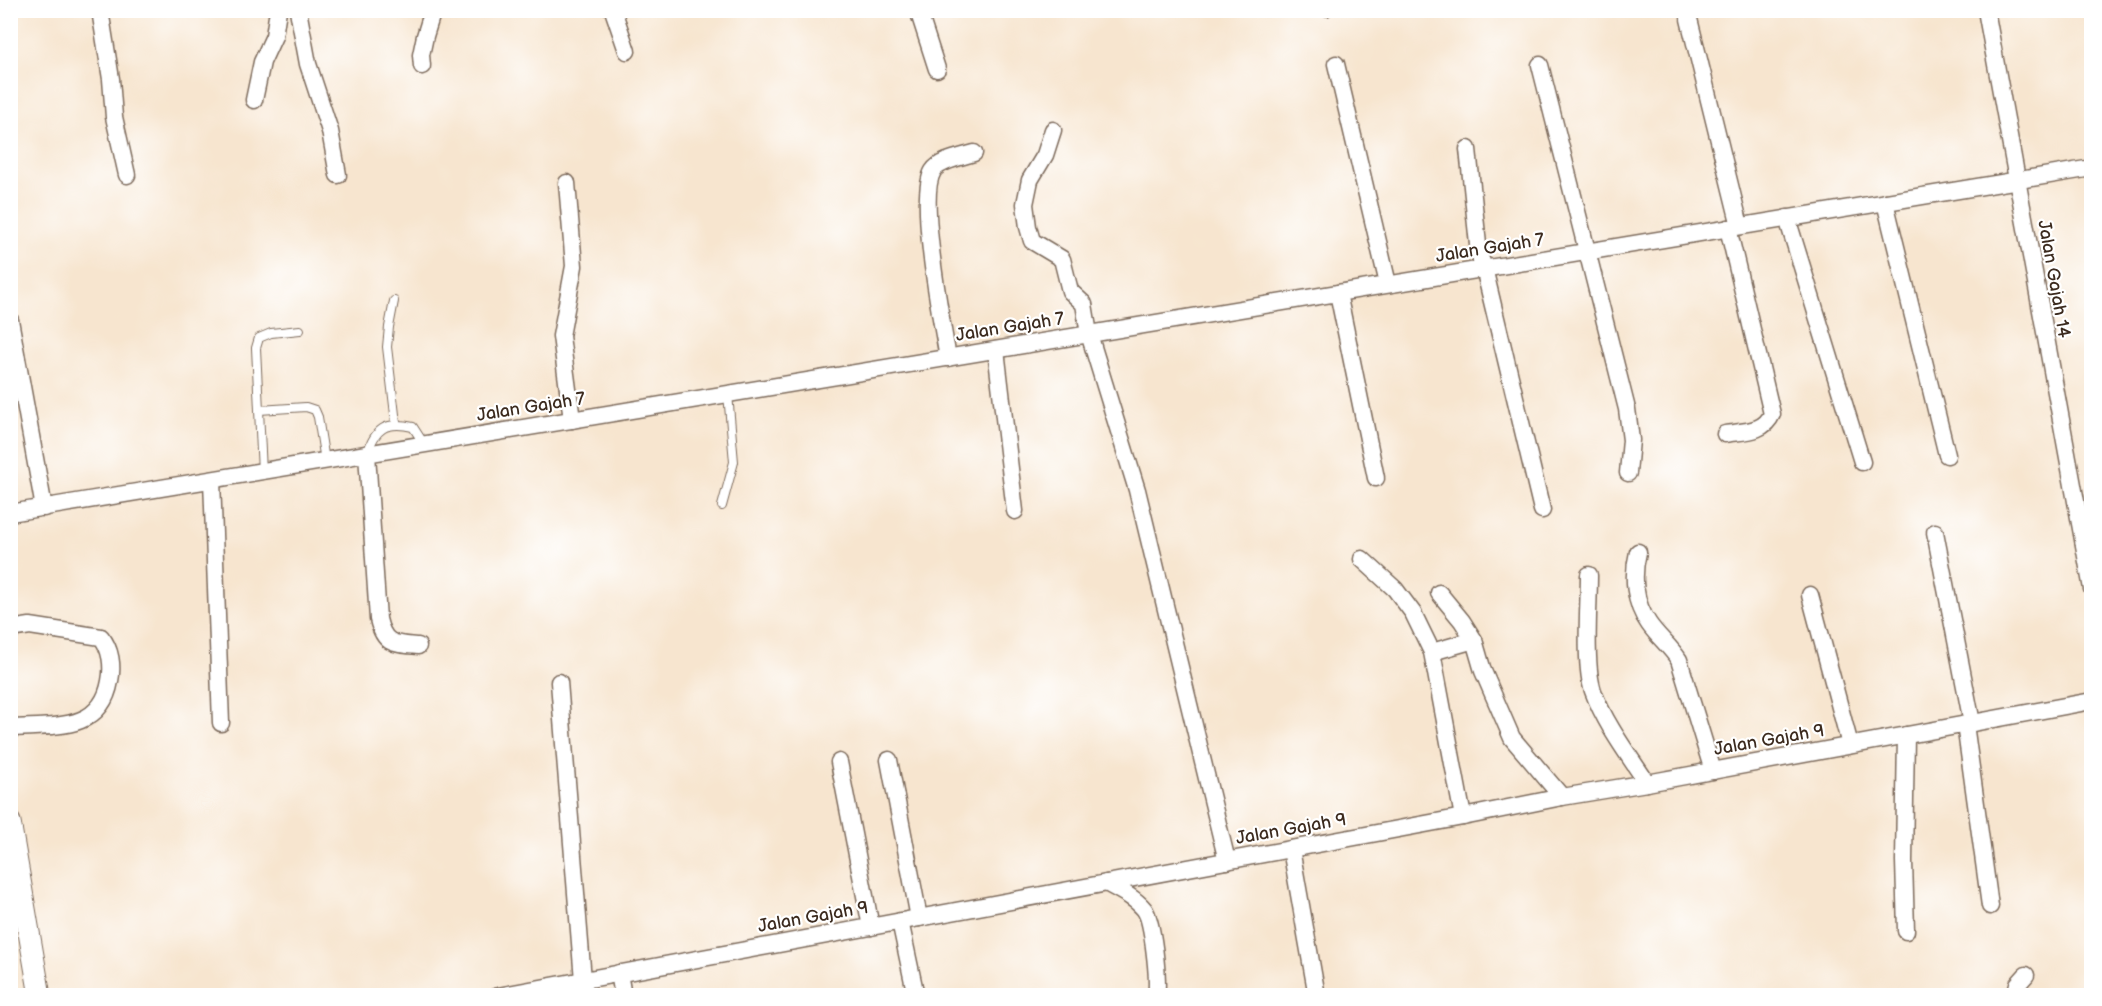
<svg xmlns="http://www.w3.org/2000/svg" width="2102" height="1006" viewBox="0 0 2102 1006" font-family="'Balsamiq Sans',sans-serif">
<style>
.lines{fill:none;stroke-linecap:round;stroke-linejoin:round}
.service-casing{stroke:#7d6b5c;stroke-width:10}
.minor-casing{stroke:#7d6b5c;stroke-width:19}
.tertiary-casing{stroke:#7d6b5c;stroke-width:23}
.service{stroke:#fff;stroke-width:8}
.minor{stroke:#fff;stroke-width:16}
.tertiary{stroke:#fff;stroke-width:21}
.labels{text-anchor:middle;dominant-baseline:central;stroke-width:4.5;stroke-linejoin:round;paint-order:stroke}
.street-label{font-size:18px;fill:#3b2a1e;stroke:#fff}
</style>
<rect width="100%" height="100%" fill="#fff"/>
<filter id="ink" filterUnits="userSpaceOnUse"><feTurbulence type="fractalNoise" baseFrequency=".0167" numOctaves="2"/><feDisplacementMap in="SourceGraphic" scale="12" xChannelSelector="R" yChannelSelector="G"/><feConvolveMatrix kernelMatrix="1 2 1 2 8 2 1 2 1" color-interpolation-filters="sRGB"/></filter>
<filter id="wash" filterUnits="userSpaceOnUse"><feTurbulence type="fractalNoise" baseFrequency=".008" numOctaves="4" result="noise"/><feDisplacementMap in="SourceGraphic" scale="24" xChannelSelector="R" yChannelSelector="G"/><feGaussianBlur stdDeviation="1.35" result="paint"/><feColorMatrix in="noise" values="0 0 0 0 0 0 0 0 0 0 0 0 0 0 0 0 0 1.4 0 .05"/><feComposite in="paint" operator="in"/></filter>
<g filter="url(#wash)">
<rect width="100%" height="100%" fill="#f7e5cf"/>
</g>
<g filter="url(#ink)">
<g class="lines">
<defs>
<g id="service">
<path d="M1326 10 1327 12"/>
<path d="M394 301 389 327 387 347 396 423"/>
<path d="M259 410 306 407 315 410 318 417 325 461"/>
<path d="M367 454C375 428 386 421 413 427L424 444"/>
<path d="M262 472 256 348 259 338 271 333 300 330"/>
<path d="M722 506 734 462 728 394"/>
</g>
<g id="minor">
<path d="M100 10 111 79 114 117 127 175"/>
<path d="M298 10 308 64 330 131 338 175"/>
<path d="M613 10 627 51"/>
<path d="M918 10 937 69"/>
<path d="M1986 10 2092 589"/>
<path d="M1689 19 1740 226"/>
<path d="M1336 64 1388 284"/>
<path d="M1540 65 1627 409 1631 440 1628 473"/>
<path d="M422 66 421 55 425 36 433 10"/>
<path d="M254 100 262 62 274 36 278 10"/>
<path d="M1053 130 1045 155 1030 180 1025 204 1028 227 1032 241 1062 259 1070 291 1084 304 1089 334 1137 490 1227 861"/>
<path d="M1468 149 1479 254 1484 268 1542 510"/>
<path d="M567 183 574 266 561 336 572 420"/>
<path d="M1885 202 1947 455"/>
<path d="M1787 218 1862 462"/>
<path d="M1338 293 1376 478"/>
<path d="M10 320 44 508"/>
<path d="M996 350 1015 511"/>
<path d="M948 358C942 323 917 197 933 171 940 160 962 157 974 153"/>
<path d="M1725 434C1743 431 1764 433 1772 414L1728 228"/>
<path d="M367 454 378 619C384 645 394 644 418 646"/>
<path d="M212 480 221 723"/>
<path d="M10 513 2092 168"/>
<path d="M1935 532 1972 723"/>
<path d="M1638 552C1632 576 1634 603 1649 624 1658 637 1670 646 1679 660L1713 771"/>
<path d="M1362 559 1395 589 1413 613 1432 652 1463 817"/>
<path d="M1589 575C1589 605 1584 665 1593 691 1605 724 1628 754 1647 783"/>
<path d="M1439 593 1462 621 1474 640 1483 671 1512 738 1562 797"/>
<path d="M1810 595 1850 745"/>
<path d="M10 629 30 626 101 637C111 649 113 666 110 681 101 733 52 725 10 728"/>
<path d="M1432 652 1474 640"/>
<path d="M559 682 583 980"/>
<path d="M1965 724 1990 906"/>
<path d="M1906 735 1904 861 1906 931"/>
<path d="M889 760 919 918"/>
<path d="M839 762 871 927"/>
<path d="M1291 849 1317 996"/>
<path d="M1106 883C1119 890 1134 897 1144 909 1153 920 1159 981 1156 996"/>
<path d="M900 921 916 996"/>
<path d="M619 973 623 996"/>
<path d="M498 996 1463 817 1562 797 1647 783 2092 701"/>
<path d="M2015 996 2018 984 2026 975"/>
</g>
<path id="tertiary" d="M10 822 40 996"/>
</defs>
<!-- service casing -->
<use href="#service" class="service-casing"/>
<!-- minor casing -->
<use href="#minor" class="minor-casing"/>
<!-- tertiary casing -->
<use href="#tertiary" class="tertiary-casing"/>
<!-- service -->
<use href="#service" class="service"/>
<!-- minor -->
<use href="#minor" class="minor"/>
<!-- tertiary -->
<use href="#tertiary" class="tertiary"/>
</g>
</g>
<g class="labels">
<!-- street labels -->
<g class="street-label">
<text transform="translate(1490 248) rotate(-9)">Jalan Gajah 7</text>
<text transform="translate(2054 279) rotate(80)">Jalan Gajah 14</text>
<text transform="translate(1010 327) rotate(-9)">Jalan Gajah 7</text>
<text transform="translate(531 407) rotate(-9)">Jalan Gajah 7</text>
<text transform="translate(1769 740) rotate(-10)">Jalan Gajah 9</text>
<text transform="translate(1291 829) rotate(-10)">Jalan Gajah 9</text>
<text transform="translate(813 917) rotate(-10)">Jalan Gajah 9</text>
</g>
</g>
<!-- margin -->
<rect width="2102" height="1006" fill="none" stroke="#fff" stroke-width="36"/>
</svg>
